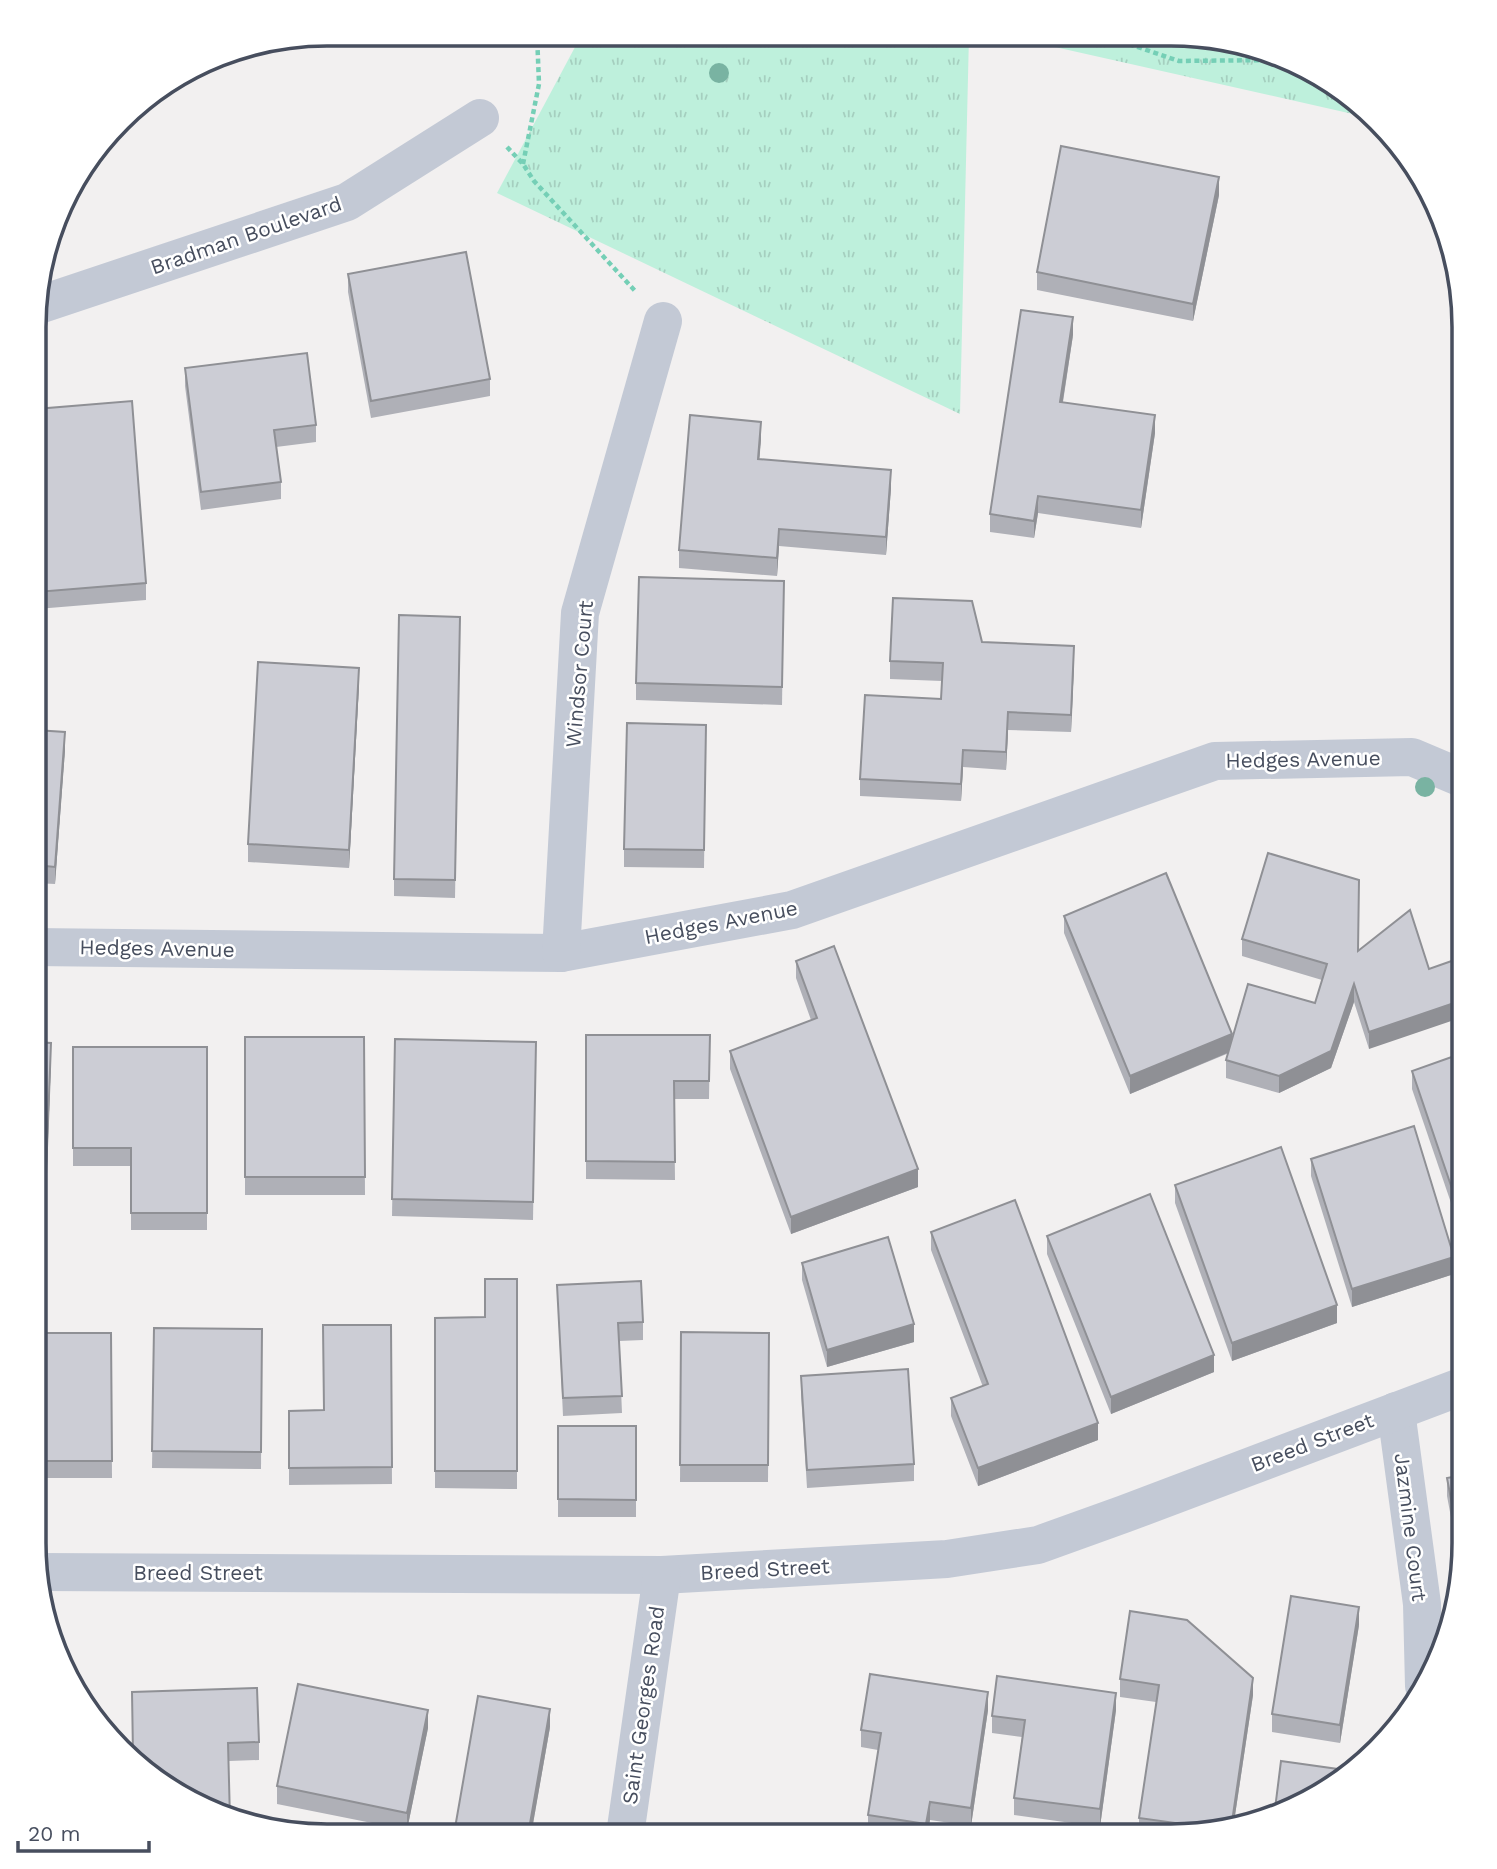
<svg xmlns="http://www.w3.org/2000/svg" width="1497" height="1869" viewBox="0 0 1497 1869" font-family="'Work Sans',sans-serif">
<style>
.grass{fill:url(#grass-tufts)}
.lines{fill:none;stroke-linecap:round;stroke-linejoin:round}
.path{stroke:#75cfb6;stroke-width:4.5;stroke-dasharray:5 3.5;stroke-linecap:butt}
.minor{stroke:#c3c9d5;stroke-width:38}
.tree{fill:#79b3a2}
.wall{fill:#afb0b7}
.shaded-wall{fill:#8f9095}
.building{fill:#cccdd5;stroke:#8f9095;stroke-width:2}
.labels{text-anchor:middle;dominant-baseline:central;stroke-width:5;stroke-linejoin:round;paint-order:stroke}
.street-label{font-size:21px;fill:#474e5e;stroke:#fff}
.rim{fill:none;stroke:#474e5e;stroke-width:3.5}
</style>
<defs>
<pattern id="grass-tufts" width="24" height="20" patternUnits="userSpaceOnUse" patternTransform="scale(1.75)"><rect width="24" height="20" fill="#bef0dc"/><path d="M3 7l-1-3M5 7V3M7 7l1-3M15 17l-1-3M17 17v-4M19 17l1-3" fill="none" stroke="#a5cfbf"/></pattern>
</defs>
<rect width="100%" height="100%" fill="#f2f0f0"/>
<!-- grass -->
<g class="grass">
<path d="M582 34 969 35 960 414 497 193Z"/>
<path d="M1002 35 1209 36 1334 83 1366 117Z"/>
</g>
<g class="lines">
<!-- path -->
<g class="path">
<path d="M1105 36 1179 61 1272 60"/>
<path d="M507 147 523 164 534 181 636 292"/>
<path d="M523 164 539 84 537 34"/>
</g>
<!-- minor -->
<g class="minor">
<path d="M36 306 347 202 480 118"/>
<path d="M34 947 561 953 792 910 1215 761 1412 757 1464 779"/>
<path d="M561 953 580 613 663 321"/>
<path d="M1396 1411 1422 1604 1424 1686"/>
<path d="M37 1572 662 1575 947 1559 1038 1545 1124 1514 1463 1386"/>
<path d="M625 1835 662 1575"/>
</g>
</g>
<!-- trees -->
<g class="tree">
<circle cx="719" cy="73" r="10"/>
<circle cx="1425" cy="787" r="10"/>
</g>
<!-- wall -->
<g class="wall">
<path d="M1219 195 1193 321 1037 290V272Z"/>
<path d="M348 274 490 379V396L371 418 348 292Z"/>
<path d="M1073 335 1063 402 1155 433 1141 528 1038 513 1034 538 990 532V514Z"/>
<path d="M185 368 316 425V442L276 447 281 482V499L201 510 185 386Z"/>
<path d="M36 409 146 583V600L37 609 35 592Z"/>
<path d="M761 439 759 459 891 488 886 555 779 546 777 576 679 568V550Z"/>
<path d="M784 581 782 705 636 700V683Z"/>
<path d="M460 617 455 898 394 896V879Z"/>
<path d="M982 642 1074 664 1071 732 1008 730 1006 770 963 767 961 801 860 796V779L941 699 942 681 890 679V661Z"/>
<path d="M359 685 349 868 248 862V844Z"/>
<path d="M706 725 704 868 624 867V849Z"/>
<path d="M35 730 65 750 55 884 35 883Z"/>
<path d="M1410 910 1369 1049 1354 1002 1331 1068 1279 1093 1226 1078V1060L1229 1053 1130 1094 1064 933V916L1232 1040 1315 1003 1322 980 1242 956V939L1359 951Z"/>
<path d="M796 961 918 1187 791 1234 730 1069V1051L811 1020 796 978Z"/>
<path d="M586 1035H710L709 1099H674L675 1180 586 1179Z"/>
<path d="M245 1037H364L365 1195H245Z"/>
<path d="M395 1039 536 1042 533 1220 392 1216Z"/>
<path d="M34 1042 51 1060 45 1218 34 1217Z"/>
<path d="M73 1047H207V1230H131V1166H73Z"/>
<path d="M1463 1053 1462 1235 1412 1089V1071Z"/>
<path d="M1311 1159 1454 1274 1352 1307 1311 1176Z"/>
<path d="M1175 1185 1337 1323 1232 1361 1175 1203Z"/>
<path d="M931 1232 1098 1440 978 1486 951 1416V1398L983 1387 931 1250Z"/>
<path d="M1047 1236 1214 1372 1111 1414 1047 1254Z"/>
<path d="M802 1263 914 1342 827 1367 802 1280Z"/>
<path d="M517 1279V1489L435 1488V1318L485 1317Z"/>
<path d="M557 1285 643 1322V1340L619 1341 622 1413 563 1416Z"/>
<path d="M391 1325 392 1484 289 1485V1411L323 1410Z"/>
<path d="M154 1328 262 1329 261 1469 152 1468Z"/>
<path d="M681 1332 769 1333 768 1482H680Z"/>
<path d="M34 1333H111L112 1478H33Z"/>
<path d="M801 1376 914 1464V1481L807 1488 801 1394Z"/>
<rect x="558" y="1426" width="78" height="91"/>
<path d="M1447 1478 1463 1562 1461 1571 1447 1496Z"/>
<path d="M1359 1625 1340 1743 1272 1732V1714Z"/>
<path d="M1120 1679 1253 1695 1234 1822 1189 1835H1139V1818L1156 1702 1120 1697Z"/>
<path d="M132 1692 259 1742V1760L229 1761Z"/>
<path d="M988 1710 971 1826 930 1820 927 1835H884L868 1833V1815L878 1750 861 1747V1730Z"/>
<path d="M1116 1710 1100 1827 1014 1815V1798L1022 1737 992 1733V1716Z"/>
<path d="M550 1727 531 1835H455V1828Z"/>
<path d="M428 1728 407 1830 277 1804V1786Z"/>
</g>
<!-- shaded-wall -->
<g class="shaded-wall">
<path d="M1219 177V195L1193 321V304Z"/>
<path d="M1073 317V335L1060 419V402Z"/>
<path d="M1155 415V433L1141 528V510Z"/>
<path d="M761 422V439L758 477V459Z"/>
<path d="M891 470V488L886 555V537Z"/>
<path d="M1038 496V513L1034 538V521Z"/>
<path d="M779 529V546L777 576V558Z"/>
<path d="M1074 646V664L1071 732V715Z"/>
<path d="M359 668V685L349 868V850Z"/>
<path d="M1008 712V730L1006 770V752Z"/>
<path d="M65 732V750L55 884V867Z"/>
<path d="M963 750V767L961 801V784Z"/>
<path d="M1354 984V1002L1331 1068 1279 1093V1076Z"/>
<path d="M1463 1000V1017L1369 1049V1032Z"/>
<path d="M1232 1034V1051L1130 1094V1076Z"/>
<path d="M51 1043V1060L45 1218V1200Z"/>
<path d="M918 1169V1187L791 1234V1217Z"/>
<path d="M1463 1217V1235H1462V1218Z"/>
<path d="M1454 1257V1274L1352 1307V1289Z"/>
<path d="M1337 1305V1323L1232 1361V1343Z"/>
<path d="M914 1324V1342L827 1367V1350Z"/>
<path d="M1214 1355V1372L1111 1414V1397Z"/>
<path d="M1098 1423V1440L978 1486V1468Z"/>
<path d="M1359 1607V1625L1340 1743V1725Z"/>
<path d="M1253 1678V1695L1234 1822H1232Z"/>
<path d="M988 1692V1710L971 1826V1808Z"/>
<path d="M1116 1693V1710L1100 1827V1809Z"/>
<path d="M550 1709V1727L531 1835H528Z"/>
<path d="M428 1710V1728L407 1830V1813Z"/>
<path d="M930 1802V1820L927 1835H926V1824Z"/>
</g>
<!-- building -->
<g class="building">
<path d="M1061 146 1219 177 1193 304 1037 272Z"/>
<path d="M466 252 490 379 371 401 348 274Z"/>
<path d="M1021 310 1073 317 1060 402 1155 415 1141 510 1038 496 1034 521 990 514Z"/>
<path d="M307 353 316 425 274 430 281 482 201 492 185 368Z"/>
<path d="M132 401 146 583 37 592 35 575 36 409Z"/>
<path d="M690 415 761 422 758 459 891 470 886 537 779 529 777 558 679 550Z"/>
<path d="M639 577 784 581 782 687 636 683Z"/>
<path d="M893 598 972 601 982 642 1074 646 1071 715 1008 712 1006 752 963 750 961 784 860 779 865 695 941 699 943 663 890 661Z"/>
<path d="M399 615 460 617 455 880 394 879Z"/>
<path d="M258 662 359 668 349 850 248 844Z"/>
<path d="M627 723 706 725 704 850 624 849Z"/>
<path d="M35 730 65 732 55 867 35 865Z"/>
<path d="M1268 853 1359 880 1358 951 1410 910 1429 969 1463 957V1000L1369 1032 1354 984 1331 1051 1279 1076 1226 1060 1248 984 1315 1003 1327 964 1242 939Z"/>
<path d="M1166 873 1232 1034 1130 1076 1064 916Z"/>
<path d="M834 946 918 1169 791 1217 730 1051 817 1018 796 961Z"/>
<path d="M586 1035H710L709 1081H674L675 1162 586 1161Z"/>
<path d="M245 1037H364L365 1177H245Z"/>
<path d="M395 1039 536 1042 533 1202 392 1199Z"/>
<path d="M34 1042 51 1043 45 1200H34Z"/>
<path d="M73 1047H207V1213H131V1148H73Z"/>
<path d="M1463 1053V1217L1462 1218 1412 1071Z"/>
<path d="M1414 1126 1454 1257 1352 1289 1311 1159Z"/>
<path d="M1281 1147 1337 1305 1232 1343 1175 1185Z"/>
<path d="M1150 1194 1214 1355 1111 1397 1047 1236Z"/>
<path d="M1015 1200 1098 1423 978 1468 951 1398 988 1384 931 1232Z"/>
<path d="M888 1237 914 1324 827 1350 802 1263Z"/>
<path d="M485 1279H517V1471H435V1318L485 1317Z"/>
<path d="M641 1281 643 1322 618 1323 622 1396 563 1398 557 1285Z"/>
<path d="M323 1325H391L392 1467 289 1468V1411L324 1410Z"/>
<path d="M154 1328 262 1329 261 1452 152 1451Z"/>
<path d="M681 1332 769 1333 768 1465H680Z"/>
<path d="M34 1333H111L112 1461H33Z"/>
<path d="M908 1369 914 1464 807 1470 801 1376Z"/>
<path d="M558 1426H636V1500L558 1499Z"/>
<path d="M1463 1475V1562L1447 1478Z"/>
<path d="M1291 1596 1359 1607 1340 1725 1272 1714Z"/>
<path d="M1130 1611 1187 1620 1253 1678 1232 1822 1211 1828 1139 1818 1159 1685 1120 1679Z"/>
<path d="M870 1674 988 1692 971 1808 930 1802 926 1824 868 1815 881 1733 861 1730Z"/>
<path d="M997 1676 1116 1693 1100 1809 1014 1798 1025 1720 992 1716Z"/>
<path d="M298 1684 428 1710 407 1813 277 1786Z"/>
<path d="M72 1688 86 1689V1703L72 1689Z"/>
<path d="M257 1688 259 1742 228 1743 230 1819 164 1787 133 1754 132 1692Z"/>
<path d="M478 1696 550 1709 528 1835H493L455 1828Z"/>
<path d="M1281 1761 1345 1770 1317 1797 1275 1809Z"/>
<path d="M721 1825 769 1829 768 1835H720Z"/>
</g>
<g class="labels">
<!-- street labels -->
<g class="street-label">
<text transform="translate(246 235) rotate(-19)">Bradman Boulevard</text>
<text transform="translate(579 674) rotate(-85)">Windsor Court</text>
<text transform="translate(1303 759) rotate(-1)">Hedges Avenue</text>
<text transform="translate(721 922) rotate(-11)">Hedges Avenue</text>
<text transform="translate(157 948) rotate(1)">Hedges Avenue</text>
<text transform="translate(1312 1442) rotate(-21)">Breed Street</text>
<text transform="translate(1411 1527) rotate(83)">Jazmine Court</text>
<text transform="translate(765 1569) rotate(-3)">Breed Street</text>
<text x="198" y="1572">Breed Street</text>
<text transform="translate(643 1705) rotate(-82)">Saint Georges Road</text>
</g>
</g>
<!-- crop -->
<path d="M0 0H1497V1869H0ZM327 46H1171A281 281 0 0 1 1452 327V1543A281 281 0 0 1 1171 1824H327A281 281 0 0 1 46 1543V327A281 281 0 0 1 327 46Z" fill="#fff" fill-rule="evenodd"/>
<path class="rim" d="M327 46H1171A281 281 0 0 1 1452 327V1543A281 281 0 0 1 1171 1824H327A281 281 0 0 1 46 1543V327A281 281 0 0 1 327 46Z"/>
<!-- scale -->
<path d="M18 1841v10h131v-10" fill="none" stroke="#474e5e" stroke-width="3.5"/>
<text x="28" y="1841" font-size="21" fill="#474e5e" stroke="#ffffff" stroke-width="5" paint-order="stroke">20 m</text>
</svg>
